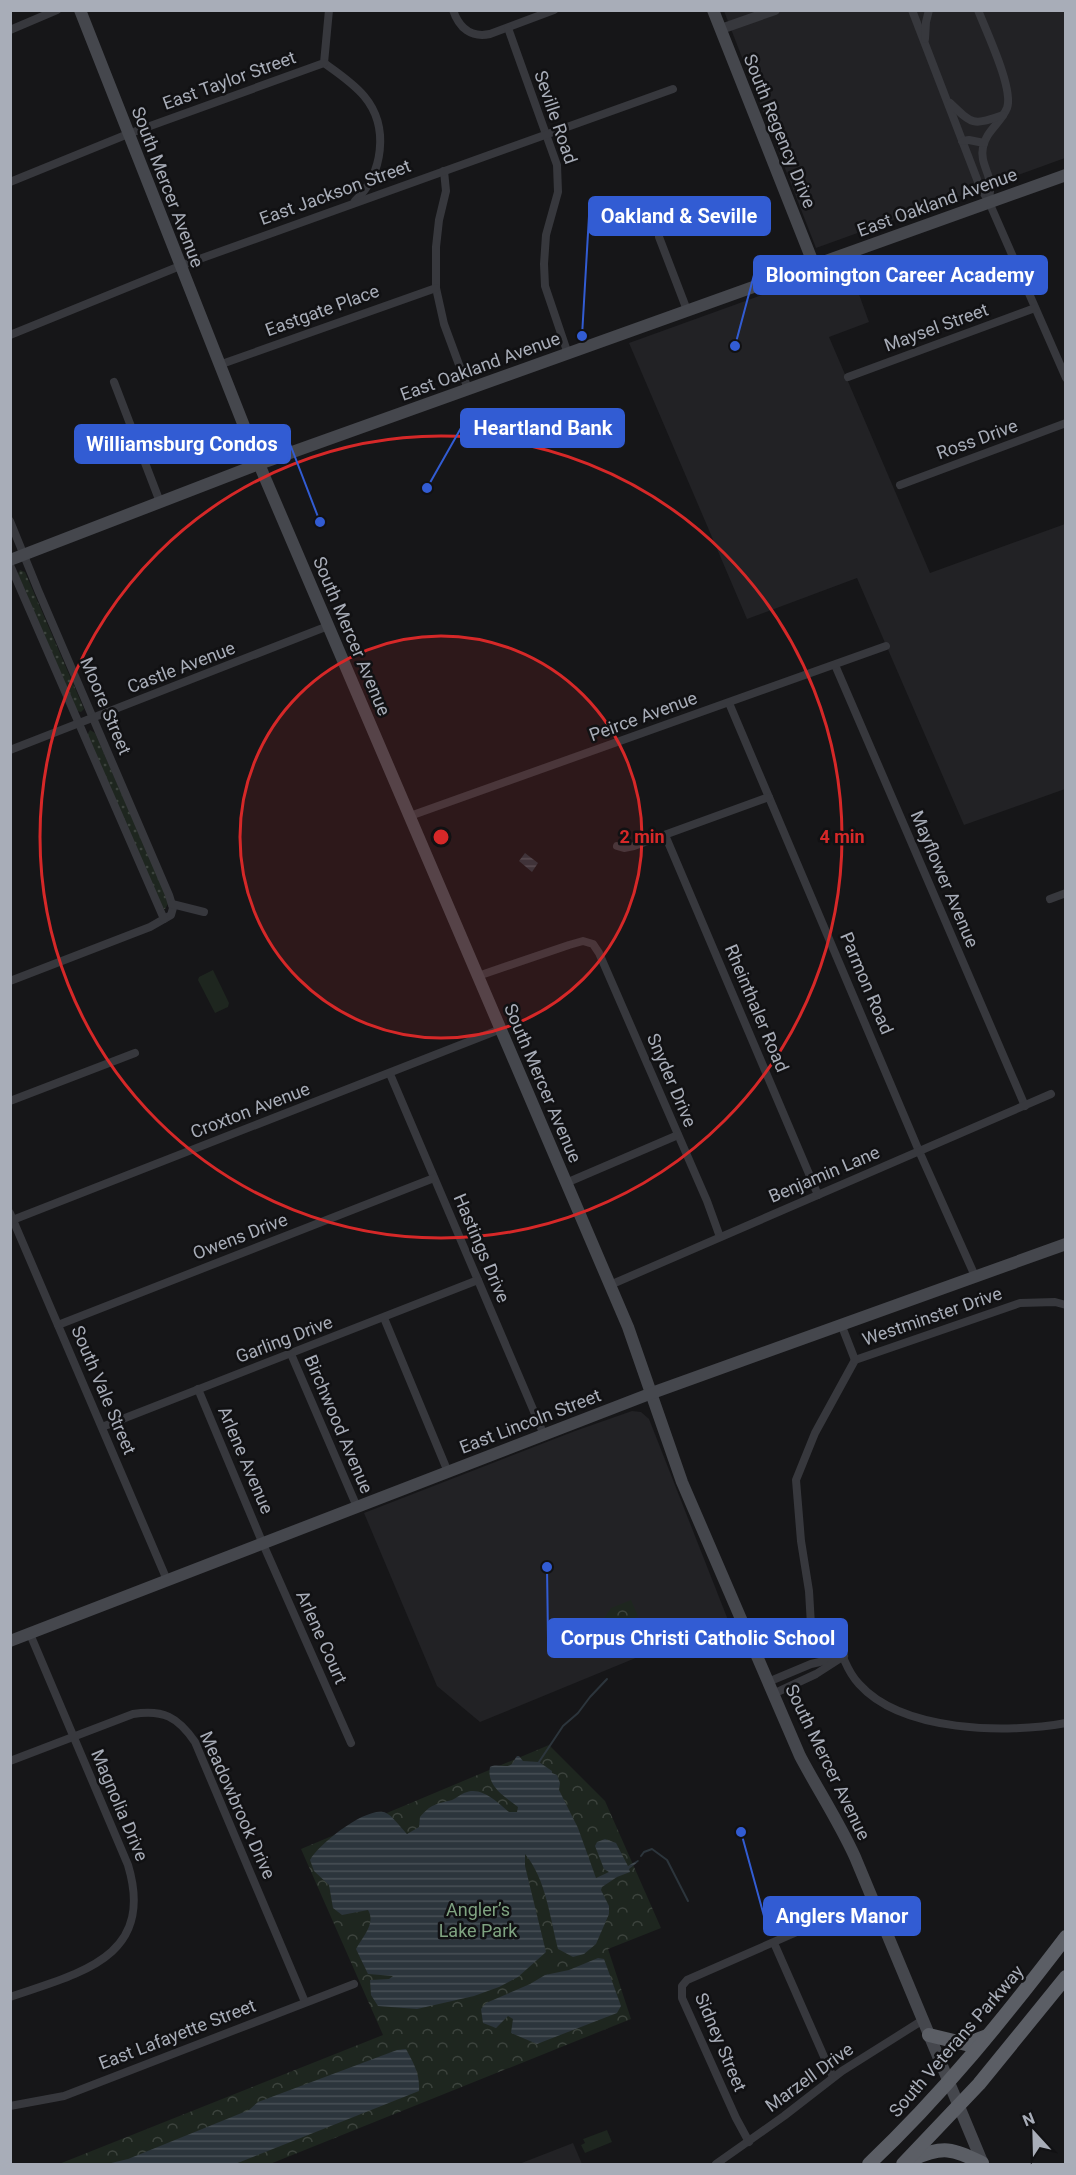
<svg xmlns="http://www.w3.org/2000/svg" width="1076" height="2175" viewBox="0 0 1076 2175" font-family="Roboto,sans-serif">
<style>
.built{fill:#222225}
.grass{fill:url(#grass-dots)}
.park{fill:url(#park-crowns)}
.pitch{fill:#1e261f}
.water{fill:url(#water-rules)}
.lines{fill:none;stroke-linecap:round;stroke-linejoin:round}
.stream{stroke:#2c353c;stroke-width:2}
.minor{stroke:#37383d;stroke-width:8}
.tertiary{stroke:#37383d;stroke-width:10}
.secondary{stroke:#45474d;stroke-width:12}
.trunk{stroke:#5b5e65;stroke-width:14}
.ring{fill:none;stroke:#d62828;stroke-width:3}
.labels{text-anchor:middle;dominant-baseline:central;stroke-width:5;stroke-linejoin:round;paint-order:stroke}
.street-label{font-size:18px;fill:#a8adb8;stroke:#111113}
.park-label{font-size:18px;fill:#7fa381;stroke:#111113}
.centre{fill:#d62828;stroke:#111113;stroke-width:3}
.ring-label{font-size:18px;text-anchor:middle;font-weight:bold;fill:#d62828;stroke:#111113;stroke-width:5;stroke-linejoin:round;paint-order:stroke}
.leader{fill:none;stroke:#325cd3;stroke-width:2}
.callout-dot{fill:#325cd3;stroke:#111113;stroke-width:2}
.callout{fill:#325cd3;stroke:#325cd3;stroke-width:2}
.callout-label{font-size:20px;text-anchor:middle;font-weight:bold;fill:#fff}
</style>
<defs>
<pattern id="grass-dots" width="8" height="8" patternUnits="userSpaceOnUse" patternTransform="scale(1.5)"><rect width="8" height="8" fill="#1e261f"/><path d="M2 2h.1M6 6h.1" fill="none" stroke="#3c433d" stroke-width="1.8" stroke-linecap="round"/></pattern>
<pattern id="park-crowns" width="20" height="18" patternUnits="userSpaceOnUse" patternTransform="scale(1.5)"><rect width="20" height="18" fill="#1e261f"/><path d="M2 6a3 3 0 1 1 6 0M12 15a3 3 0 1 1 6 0" fill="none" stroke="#3c433d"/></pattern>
<pattern id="water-rules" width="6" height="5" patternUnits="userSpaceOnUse" patternTransform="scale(1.5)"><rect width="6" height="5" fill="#2c353c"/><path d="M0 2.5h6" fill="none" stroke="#485056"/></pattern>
</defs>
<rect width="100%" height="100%" fill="#161618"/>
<!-- built -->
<g class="built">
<path d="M724 11H1065V158L816 248Z"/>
<path d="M848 264 869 322 829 337 930 573 1065 524V789L964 825 857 578 747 619 629 343Z"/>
<path d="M632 1411 641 1412 649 1419 728 1620 480 1722 437 1686 364 1513 575 1431Z"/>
<path d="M573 2143 582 2164H519Z"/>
</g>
<!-- grass -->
<g class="grass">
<path d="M20 570 25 572 84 709 81 712 77 711 18 574Z"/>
<path d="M90 730 95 733 169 902 165 909H163L87 735Z"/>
</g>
<!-- park -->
<g class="park">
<path d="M631 1600 638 1616 626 1623 631 1635 628 1639 617 1643C610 1634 601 1638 593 1633L592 1629 603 1620 611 1608Z"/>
<path d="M549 1745 605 1801 661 1928 608 1949 631 2019 270 2164H59L383 2035 301 1849Z"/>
</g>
<!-- pitch -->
<g class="pitch">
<path d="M213 970 229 1003 228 1007 215 1013 198 980 199 977Z"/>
<path d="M607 2130 612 2142 585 2153 581 2145 585 2143 583 2139Z"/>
</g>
<!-- water -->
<g class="water">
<path d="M525 853 538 863 532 872 519 861Z"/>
<path d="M517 1756H519L523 1761 539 1762 552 1771V1773L557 1775 560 1783 559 1790 578 1828 596 1878 609 1872 604 1869 595 1846 597 1842 605 1839 616 1843 628 1866 638 1860 639 1861 629 1869 630 1872 617 1877 602 1887 601 1890 609 1906V1914L596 1944 584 1954 573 1957 558 1949C550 1918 546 1879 525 1854V1866L546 1952 518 1977 499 1987 474 1996 417 2009 378 2006 371 1995 370 1980 389 1979 393 1976 368 1974 356 1949C363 1936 376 1924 368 1910L342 1915 333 1908 329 1885 314 1871 310 1860C319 1844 363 1809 383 1812 391 1813 401 1828 407 1834L419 1827 420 1817C431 1804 436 1804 452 1800 457 1798 459 1795 464 1793 481 1785 497 1802 509 1812H517L518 1807C505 1797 486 1786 490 1767 497 1763 506 1769 512 1764 514 1762 515 1758 517 1756Z"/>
<path d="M598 1958 604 1959 621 2006 617 2013 537 2044 511 2033 513 2019 508 2016 496 2028 483 2023 481 2009 486 2003 530 1984 545 1975 569 1970Z"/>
<path d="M406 2049C414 2064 420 2074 419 2091L235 2164H107L128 2159 249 2110 258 2102 397 2050Z"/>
</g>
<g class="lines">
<!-- stream -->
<g class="stream">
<path d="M539 1762 563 1726 578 1713 590 1697 607 1679"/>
<path d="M641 1856 644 1852 652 1849 667 1860 688 1901"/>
</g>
<!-- minor -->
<g class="minor">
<path d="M453 10C459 28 471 38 490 34L554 10"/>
<path d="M912 10 980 187 989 202 1066 378"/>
<path d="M978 10C986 31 1014 89 1007 108 1001 123 986 131 983 147 980 161 988 170 990 183 991 189 989 196 989 202"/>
<path d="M508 28 557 165 558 192 546 235 544 264 545 286 568 354"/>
<path d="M10 30 57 10"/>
<path d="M925 39 926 22 929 10"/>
<path d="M324 63C338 73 353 83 364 96 390 127 383 174 355 201"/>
<path d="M324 63 329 10"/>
<path d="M950 103C974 126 973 125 1003 115"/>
<path d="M962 141 969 140 984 143"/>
<path d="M444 171 446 191 439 220 436 247V288L444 324 468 389"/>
<path d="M10 182 128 134 324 63"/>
<circle cx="661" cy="216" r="11"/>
<path d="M660 228 659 237 687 310"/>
<path d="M10 335 180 266 673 89"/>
<path d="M219 365 436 288"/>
<path d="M848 377 1035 308"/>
<path d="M114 382 160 502"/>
<path d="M900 485 1066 423"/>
<path d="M10 521 38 590 169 895 173 908 171 915 150 927 10 981"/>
<path d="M10 565 164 919"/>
<path d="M835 665 1025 1106"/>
<path d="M729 703 919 1151 975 1276"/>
<path d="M10 750 328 626"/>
<path d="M410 816 886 646"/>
<path d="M665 835 818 1195"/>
<path d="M617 846 624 848 634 846 769 797"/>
<path d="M1050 899 1066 893"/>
<path d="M172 904 204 912"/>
<path d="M478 976 569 945 583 941 593 944 599 953 707 1201 720 1237"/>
<path d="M390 1074 544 1435"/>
<path d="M10 1101 135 1053"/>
<path d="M566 1183 678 1135"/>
<path d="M10 1213 167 1580"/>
<path d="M10 1221 501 1029"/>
<path d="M610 1285 1051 1094"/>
<path d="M1066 1305 1055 1302 1020 1303 855 1360 815 1433 796 1480 801 1541 809 1591 811 1625 813 1630 818 1632 835 1629C839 1648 846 1670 859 1684 902 1732 1006 1734 1066 1723"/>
<path d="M384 1318 448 1472"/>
<path d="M841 1324 855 1360"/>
<path d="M58 1325 434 1178"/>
<path d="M291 1354 357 1507"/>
<path d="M198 1389 263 1544 351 1743"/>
<path d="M102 1427 478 1280"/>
<path d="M768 1682 811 1664 837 1658"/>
<path d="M773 1694 816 1674 844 1656"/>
<path d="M10 1761 133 1714C163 1709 178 1717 195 1742L305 2002"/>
<path d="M774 1943 833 2077"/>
<path d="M10 1997C79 1973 156 1958 128 1865L30 1634"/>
<path d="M10 2106 64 2096 354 1984"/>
<path d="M749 2142 736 2118 682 1998V1986L687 1980 872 1899"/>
<path d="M716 2164 784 2116 842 2071 923 2020"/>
</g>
<!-- tertiary -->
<path class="tertiary" d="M721 29 775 10"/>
<!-- secondary -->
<g class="secondary">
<path d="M80 10 259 464 628 1327 682 1482 800 1756C818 1790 839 1822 855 1857L983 2164"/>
<path d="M713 10 814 265"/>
<path d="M10 560 259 464 1066 175"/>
<path d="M10 1641 652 1393 1066 1244"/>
</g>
<!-- trunk -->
<g class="trunk">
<path d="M929 2035 966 2044 987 2036"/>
<path d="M913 2159C944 2145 952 2149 982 2163"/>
<path d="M869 2164C942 2095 1005 2017 1066 1937"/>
<path d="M903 2164 979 2084 1066 1977"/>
</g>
</g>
<!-- distance rings -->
<circle cx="441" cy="837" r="201" fill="#d62828" fill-opacity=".12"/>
<g class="ring">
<circle cx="441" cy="837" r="201"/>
<circle cx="441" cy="837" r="401"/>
</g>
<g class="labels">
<!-- street labels -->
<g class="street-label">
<text transform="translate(229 80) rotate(-20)">East Taylor Street</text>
<text transform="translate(556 117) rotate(71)">Seville Road</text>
<text transform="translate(780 131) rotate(68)">South Regency Drive</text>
<text transform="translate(168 187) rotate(69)">South Mercer Avenue</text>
<text transform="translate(335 192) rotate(-20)">East Jackson Street</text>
<text transform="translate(937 202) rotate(-20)">East Oakland Avenue</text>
<text transform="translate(322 310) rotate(-20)">Eastgate Place</text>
<text transform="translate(936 327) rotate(-20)">Maysel Street</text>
<text transform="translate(480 366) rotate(-20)">East Oakland Avenue</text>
<text transform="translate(977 439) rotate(-20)">Ross Drive</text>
<text transform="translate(352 636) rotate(67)">South Mercer Avenue</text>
<text transform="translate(181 667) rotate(-21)">Castle Avenue</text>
<text transform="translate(106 706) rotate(67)">Moore Street</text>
<text transform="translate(643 716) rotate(-20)">Peirce Avenue</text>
<text transform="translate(945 879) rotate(67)">Mayflower Avenue</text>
<text transform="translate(867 983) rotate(67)">Parmon Road</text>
<text transform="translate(757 1008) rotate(67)">Rheinthaler Road</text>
<text transform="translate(672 1080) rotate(67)">Snyder Drive</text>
<text transform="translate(543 1083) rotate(67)">South Mercer Avenue</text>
<text transform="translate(250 1110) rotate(-21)">Croxton Avenue</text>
<text transform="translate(824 1174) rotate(-23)">Benjamin Lane</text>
<text transform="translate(240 1236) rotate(-21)">Owens Drive</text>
<text transform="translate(482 1248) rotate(67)">Hastings Drive</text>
<text transform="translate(932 1316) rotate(-19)">Westminster Drive</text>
<text transform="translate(284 1339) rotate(-21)">Garling Drive</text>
<text transform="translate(104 1390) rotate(67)">South Vale Street</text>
<text transform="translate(530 1421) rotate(-21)">East Lincoln Street</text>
<text transform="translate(339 1424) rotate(67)">Birchwood Avenue</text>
<text transform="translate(246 1460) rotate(67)">Arlene Avenue</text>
<text transform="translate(322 1637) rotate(66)">Arlene Court</text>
<text transform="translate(828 1762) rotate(64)">South Mercer Avenue</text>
<text transform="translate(120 1805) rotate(67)">Magnolia Drive</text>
<text transform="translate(238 1805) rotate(66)">Meadowbrook Drive</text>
<text transform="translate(177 2034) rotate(-21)">East Lafayette Street</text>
<text transform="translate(956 2041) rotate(-49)">South Veterans Parkway</text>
<text transform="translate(721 2042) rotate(67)">Sidney Street</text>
<text transform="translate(809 2077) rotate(-36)">Marzell Drive</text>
</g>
<!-- park labels -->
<g class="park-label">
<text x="478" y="1909">Angler’s<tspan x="478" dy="21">Lake Park</tspan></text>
</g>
</g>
<circle cx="441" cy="837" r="9" class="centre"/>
<g class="ring-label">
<text x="642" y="843">2 min</text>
<text x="842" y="843">4 min</text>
</g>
<!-- callouts -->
<path class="leader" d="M582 336L589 216M735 346L754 275M427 488L461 428M320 522L290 444M547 1567L548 1638M741 1832L764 1916"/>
<g class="callout-dot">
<circle cx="582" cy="336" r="6"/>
<circle cx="735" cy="346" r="6"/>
<circle cx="427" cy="488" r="6"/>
<circle cx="320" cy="522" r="6"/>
<circle cx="547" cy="1567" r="6"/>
<circle cx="741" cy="1832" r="6"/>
</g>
<g class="callout">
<rect x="589" y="197" width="181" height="38" rx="6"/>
<rect x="754" y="256" width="293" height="38" rx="6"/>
<rect x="461" y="409" width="163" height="38" rx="6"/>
<rect x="75" y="425" width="215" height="38" rx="6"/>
<rect x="548" y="1619" width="299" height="38" rx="6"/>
<rect x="764" y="1897" width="156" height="38" rx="6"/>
</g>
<g class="callout-label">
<text x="679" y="223">Oakland &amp; Seville</text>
<text x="900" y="282">Bloomington Career Academy</text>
<text x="543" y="435">Heartland Bank</text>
<text x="182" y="451">Williamsburg Condos</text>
<text x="698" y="1645">Corpus Christi Catholic School</text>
<text x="842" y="1923">Anglers Manor</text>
</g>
<!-- border -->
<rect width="1076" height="2175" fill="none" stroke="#a8adb8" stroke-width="24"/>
<!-- north arrow -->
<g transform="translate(1034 2133) rotate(338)" stroke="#111113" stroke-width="4.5" paint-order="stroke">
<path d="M0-4.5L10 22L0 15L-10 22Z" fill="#a8adb8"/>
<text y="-9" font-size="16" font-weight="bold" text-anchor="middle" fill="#a8adb8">N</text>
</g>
</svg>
